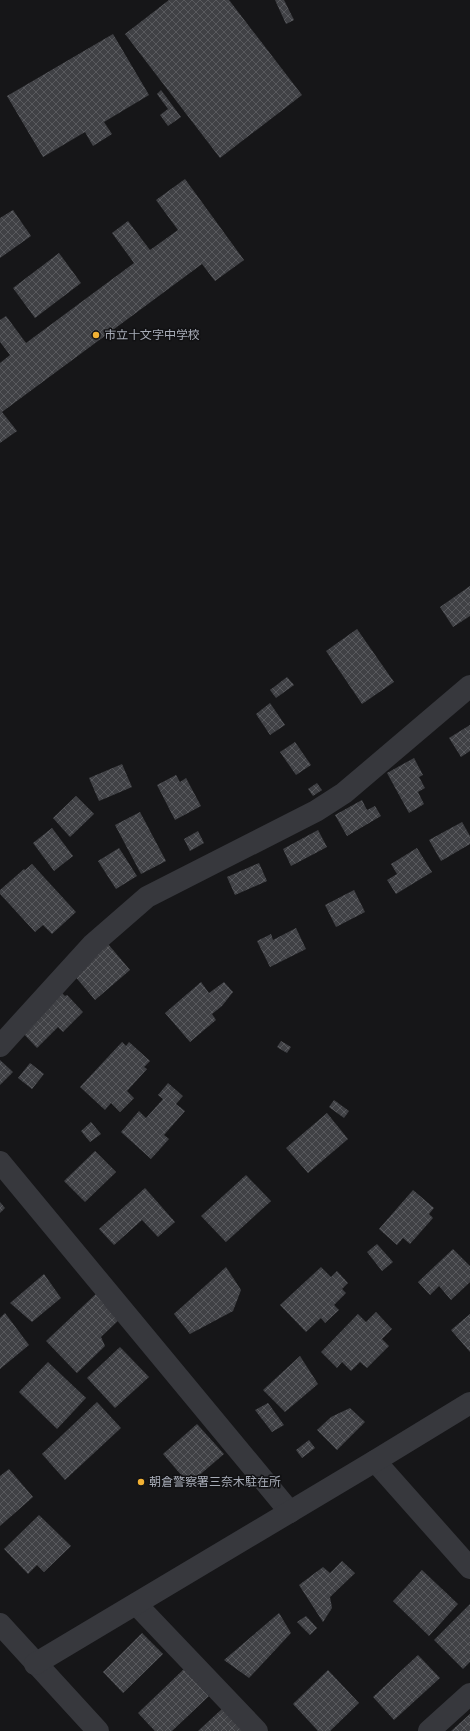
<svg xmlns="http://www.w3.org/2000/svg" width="470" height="1731" viewBox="0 0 470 1731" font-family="'Varela Round','Noto Sans JP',sans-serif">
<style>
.building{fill:url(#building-cross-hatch)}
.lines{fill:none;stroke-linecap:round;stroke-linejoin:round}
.minor{stroke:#37383d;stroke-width:22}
.poi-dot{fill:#f2b134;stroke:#111113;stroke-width:1.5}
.labels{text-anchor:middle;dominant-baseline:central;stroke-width:3;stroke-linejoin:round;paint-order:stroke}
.poi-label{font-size:12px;fill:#a8adb8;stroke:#111113;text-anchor:start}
</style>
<defs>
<pattern id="building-cross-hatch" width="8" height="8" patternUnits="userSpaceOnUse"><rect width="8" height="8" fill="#404145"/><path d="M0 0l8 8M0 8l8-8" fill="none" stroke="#595a5e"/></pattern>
</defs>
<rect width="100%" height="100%" fill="#161618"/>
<!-- building -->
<g class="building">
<path d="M169 0H229L302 95 220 158 125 34Z"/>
<path d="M275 0H284L294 20 286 24Z"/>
<path d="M113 34 149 95 104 122 112 134 93 146 85 132 43 157 7 96Z"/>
<path d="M161 90 181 117 168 126 160 115 168 109 157 94Z"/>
<path d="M185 179 244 260 215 281 202 264 2 412 17 431 0 443V363L10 355 0 342V320L6 316 26 343 134 263 112 233 128 221 150 250 178 230 156 200Z"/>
<path d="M13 210 31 236 0 258V218Z"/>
<path d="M59 253 81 283 35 318 13 288Z"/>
<path d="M470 586V616L453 627 440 607Z"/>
<path d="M357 629 394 682 362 704 326 651Z"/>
<path d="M287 677 294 685 276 698 270 690Z"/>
<path d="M270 703 285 725 270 735 256 714Z"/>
<path d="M470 725V751L461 757 449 738Z"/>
<path d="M295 742 311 765 296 775 280 752Z"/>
<path d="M414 758 423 775 419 777 425 788 418 792 424 804 409 813 387 773Z"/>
<path d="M122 764 132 787 99 801 89 778Z"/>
<path d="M176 775 180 782 186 778 201 806 175 820 157 785Z"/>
<path d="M317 783 322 790 313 796 308 789Z"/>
<path d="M76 796 94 814 70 837 53 818Z"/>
<path d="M362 800 367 810 375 806 381 816 347 836 335 815Z"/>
<path d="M140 812 166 861 141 874 115 825Z"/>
<path d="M462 822 470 836V844L441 861 429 840Z"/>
<path d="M52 828 73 856 54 871 33 843Z"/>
<path d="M318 830 327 847 291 866 283 849Z"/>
<path d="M198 831 204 843 190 851 184 839Z"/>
<path d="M119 848 137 876 116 889 98 861Z"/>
<path d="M417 848 432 872 396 894 387 880 397 874 391 864Z"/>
<path d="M259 863 267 881 235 895 227 877Z"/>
<path d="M32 864 76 912 52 934 43 925 35 932 0 894V890L24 869 25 870Z"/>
<path d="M354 890 365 912 336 927 325 905Z"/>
<path d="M296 928 306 949 270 967 257 941 271 934 273 940Z"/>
<path d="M108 944 130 970 95 1000 73 974Z"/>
<path d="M201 982 209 993 224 982 233 992 222 1006 212 1014 216 1020 190 1042 165 1013Z"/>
<path d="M59 990 65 996 67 995 83 1012 63 1032 58 1027 37 1048 20 1030Z"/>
<path d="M281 1041 291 1047 287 1053 277 1047Z"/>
<path d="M122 1042 126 1046 129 1042 150 1061 144 1067 147 1069 127 1091 134 1098 120 1112 111 1103 105 1110 80 1087Z"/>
<path d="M0 1060 13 1072 0 1085Z"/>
<path d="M30 1063 44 1074 32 1089 18 1078Z"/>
<path d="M168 1083 183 1096 176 1104 185 1111 164 1135 169 1139 151 1159 121 1132 139 1111 146 1118 163 1099 158 1095Z"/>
<path d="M334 1100 349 1111 344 1118 329 1107Z"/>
<path d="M327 1113 348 1139 308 1173 286 1148Z"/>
<path d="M91 1122 101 1134 90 1142 81 1131Z"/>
<path d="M95 1151 116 1172 85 1202 64 1181Z"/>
<path d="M246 1175 271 1201 226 1242 201 1216Z"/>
<path d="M145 1188 175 1222 158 1237 142 1220 114 1245 99 1229Z"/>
<path d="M413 1190 434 1208 429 1214 433 1218 410 1244 403 1238 397 1245 379 1229Z"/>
<path d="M0 1202 5 1208 0 1213Z"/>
<path d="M377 1244 393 1262 382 1271 367 1252Z"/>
<path d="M453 1249 470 1266V1282L451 1300 439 1286 430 1295 418 1282Z"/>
<path d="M226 1267 241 1290 233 1311 190 1334 174 1314Z"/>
<path d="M321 1267 331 1277 337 1271 348 1283 342 1289 346 1293 334 1305 339 1310 325 1323 321 1318 306 1332 280 1305Z"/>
<path d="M44 1274 61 1298 32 1322 10 1303Z"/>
<path d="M98 1292 122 1317 101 1337 105 1346 77 1373 46 1341Z"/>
<path d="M376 1312 392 1329 382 1339 389 1346 367 1368 360 1362 351 1371 342 1362 337 1368 321 1352 358 1314 366 1322Z"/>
<path d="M5 1313 29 1345 0 1369V1318Z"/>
<path d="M470 1314V1352L451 1330Z"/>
<path d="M120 1347 149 1377 115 1408 87 1378Z"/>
<path d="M300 1356 318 1384 285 1412 263 1390Z"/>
<path d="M48 1362 86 1398 57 1429 19 1392Z"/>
<path d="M97 1402 121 1428 65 1480 42 1454Z"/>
<path d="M268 1403 284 1425 272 1432 255 1410Z"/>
<path d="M350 1408 365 1422 337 1450 317 1430 331 1417Z"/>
<path d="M197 1424 224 1454 189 1484 163 1454Z"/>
<path d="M309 1440 315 1448 302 1458 296 1450Z"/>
<path d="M9 1469 33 1497 0 1526V1476Z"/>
<path d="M39 1515 71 1546 44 1572 37 1565 28 1574 4 1549Z"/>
<path d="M342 1561 355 1573 330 1597 332 1608 323 1622 299 1585 323 1567 330 1573Z"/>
<path d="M422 1570 458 1604 429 1636 393 1601Z"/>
<path d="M470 1604V1662L463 1669 434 1640Z"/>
<path d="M279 1613 291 1633 249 1678 224 1660Z"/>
<path d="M306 1616 317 1628 310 1635 297 1622Z"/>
<path d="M142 1633 163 1654 123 1693 103 1672Z"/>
<path d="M418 1655 440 1678 394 1720 373 1697Z"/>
<path d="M184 1669 209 1696 172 1731H155L138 1713Z"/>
<path d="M328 1670 359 1703 330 1731H318L293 1704Z"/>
<path d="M223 1708 244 1731H198Z"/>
<path d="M470 1714V1731H451Z"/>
</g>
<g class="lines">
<!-- minor -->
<g class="minor">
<path d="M0 1046 93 944 147 897 316 811 344 793 470 686"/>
<path d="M0 1162 290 1512"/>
<path d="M375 1461 470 1568"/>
<path d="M136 1604 257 1731"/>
<path d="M0 1624 98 1731"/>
<path d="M35 1664 375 1461 470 1403"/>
<path d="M429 1731 470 1694"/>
</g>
</g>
<!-- markers -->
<g class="poi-dot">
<circle cx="96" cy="335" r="4"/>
<circle cx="141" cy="1482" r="4"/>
</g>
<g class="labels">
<!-- poi labels -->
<g class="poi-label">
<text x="104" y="335">市立十文字中学校</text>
<text x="149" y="1482">朝倉警察署三奈木駐在所</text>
</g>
</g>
</svg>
